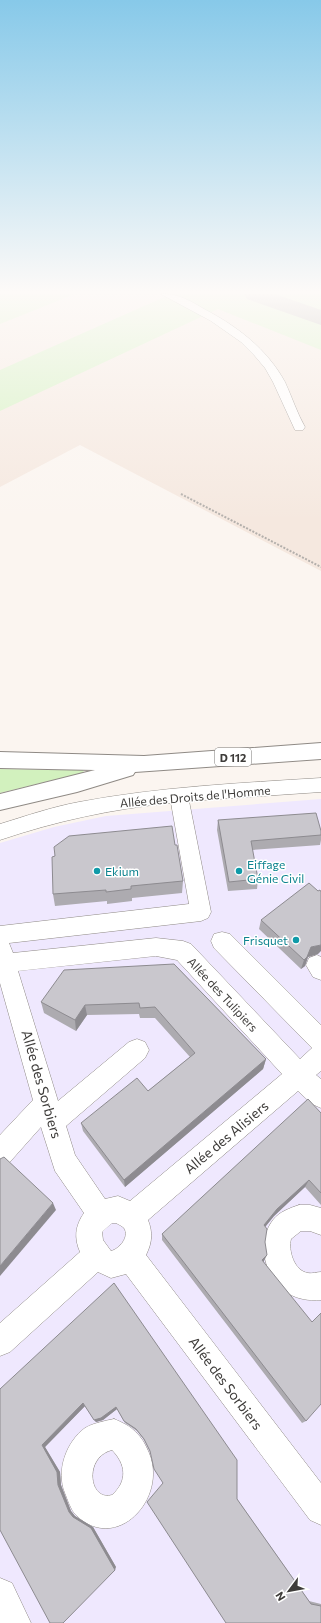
<svg xmlns="http://www.w3.org/2000/svg" width="321" height="1623" viewBox="0 0 321 1623" font-family="Commissioner,sans-serif">
<style>
.commercial{fill:#efe8fe}
.built{fill:#f5e8df}
.green{fill:#d2f1be}
.lines{fill:none;stroke-linecap:round;stroke-linejoin:round}
.taxiway{fill:#b0aca8;fill-rule:evenodd}
.minor-casing{stroke:#8f8a85;stroke-width:1}
.major-casing{stroke:#8f8a85;stroke-width:2}
.path{stroke:#b3afab;stroke-width:2;stroke-dasharray:2 1.5;stroke-linecap:butt}
.minor{fill:#fff;fill-rule:evenodd}
.major{fill:#fff;fill-rule:evenodd}
.wall{fill:#adabb0}
.shaded-wall{fill:#8d8b90}
.building{fill:#c9c7cd;stroke:#8d8b90}
.culture-dot{fill:#0f9aa8;stroke:#fff;stroke-width:1.5}
.labels{text-anchor:middle;dominant-baseline:central;stroke-width:3;stroke-linejoin:round;paint-order:stroke}
.shield{fill:#fff;stroke:#787675;stroke-width:1}
.shield-label{font-size:11px;font-weight:bold;fill:#3e3c3a}
.street-label{font-size:12px;fill:#3e3c3a;stroke:#fff}
.culture-label{font-size:12px;fill:#0d838f;stroke:#fff;text-anchor:start}
.near-street-label{font-size:14px;fill:#3e3c3a;stroke:#fff}
</style>
<rect width="100%" height="100%" fill="#fbf5f0"/>
<!-- commercial -->
<path class="commercial" d="M321 799V1623H0V843L54 827 106 816Z"/>
<!-- built -->
<path class="built" d="M0 294H321V571L80 445 0 487Z"/>
<!-- green -->
<g class="green">
<path d="M0 294H75L0 324Z"/>
<path d="M171 294H244L321 323V350L218 309 0 411V370Z"/>
<path d="M270 294H321V313Z"/>
<path d="M0 769 83 770 84 771 82 773 0 793Z"/>
</g>
<g class="lines">
<!-- taxiway -->
<path class="taxiway" d="M244 294H275L321 310V325L247 299Z"/>
<defs>
<g id="minor">
<path d="M161 294C177 293 191 301 204 309 237 326 267 349 285 382 292 397 297 413 305 427L303 430H295L273 382 265 368 254 355 241 342 211 321Z"/>
<path d="M321 778V792L189 801 211 912 208 918 201 921 9 943 13 953 156 938 183 941 191 944 300 1059 312 1048 214 948 211 941 214 934 222 932 230 934 321 1025V1071L316 1075 321 1079V1108L312 1104 298 1091 148 1220C153 1233 152 1243 146 1255L321 1483V1525L310 1520 126 1274 111 1278 98 1272 10 1352 0 1356V1323L80 1252C74 1238 75 1226 84 1213L55 1171 41 1127 9 1163 0 1167V1135L33 1100 0 983V926L189 904 171 803C112 809 56 821 0 840V824C26 816 52 807 79 802 159 787 240 783 321 778ZM156 956 177 960 282 1074 130 1201 118 1196 105 1199 75 1155 66 1126 145 1058 149 1050 145 1042 137 1039 129 1042 58 1101 18 971ZM112 1223H116C118 1224 122 1226 124 1228 130 1237 119 1249 111 1251L103 1240 102 1232Z"/>
<path d="M317 955 321 957V980L313 977 306 965 309 958Z"/>
<path d="M299 1205H310L321 1208V1235L310 1231H301L291 1239C288 1250 294 1271 308 1273 312 1274 317 1272 321 1272V1300C309 1301 296 1299 286 1292 264 1276 256 1242 273 1220 279 1212 290 1208 299 1205Z"/>
<path d="M114 1419C132 1426 142 1435 149 1453 168 1499 116 1554 76 1515 71 1510 68 1500 65 1493 56 1471 66 1442 85 1428 93 1423 105 1421 114 1419ZM112 1450C126 1464 128 1481 112 1495 89 1502 83 1457 112 1450Z"/>
<path d="M0 1578 12 1583 31 1623H0Z"/>
</g>
<path id="major" d="M321 743V759L135 772 133 775 77 792 0 810V794L95 770 0 768V752L144 756Z"/>
</defs>
<!-- minor casing -->
<use href="#minor" class="minor-casing"/>
<!-- major casing -->
<use href="#major" class="major-casing"/>
<!-- path -->
<path class="path" d="M181 494 321 567"/>
<!-- minor -->
<use href="#minor" class="minor"/>
<!-- major -->
<use href="#major" class="major"/>
</g>
<!-- wall -->
<g class="wall">
<path d="M218 820 321 835V840L320 845 252 850 258 879 257 889 228 891 217 830Z"/>
<path d="M175 845 183 881 182 893 132 898V901L107 904V901L55 906 53 894Z"/>
<path d="M261 920 318 954 308 957 305 966 301 969 259 929Z"/>
<path d="M174 964 266 1059 263 1069 125 1187 83 1131 81 1123 148 1091 190 1057 155 1018H140L139 1014 87 1015 76 1031 44 1013 41 1002Z"/>
<path d="M321 1113V1205L305 1187 274 1216 265 1227 264 1261V1262L306 1421 302 1423 162 1240V1234Z"/>
<path d="M114 1283 237 1499 309 1601 321 1604V1623L163 1483 150 1452 144 1440 137 1431 125 1423 117 1409 103 1420 96 1422 85 1406 45 1447 60 1472 61 1485 71 1511 75 1516 93 1527 116 1567 0 1530Z"/>
</g>
<!-- shaded-wall -->
<g class="shaded-wall">
<path d="M321 945V951L318 954 308 957 305 966 301 969 304 960 311 947Z"/>
<path d="M85 1005 87 1015 76 1031 75 1020Z"/>
<path d="M266 1059 263 1069 125 1187 124 1180Z"/>
<path d="M309 1180 305 1187 274 1216 261 1232 264 1225 277 1209Z"/>
<path d="M53 1203 56 1210 0 1276V1266Z"/>
<path d="M267 1255 264 1261 260 1266 262 1260Z"/>
<path d="M83 1403 85 1406 45 1447 60 1472 61 1485 71 1511 75 1516 93 1527 116 1567 115 1570 69 1512 42 1445Z"/>
<path d="M116 1407 117 1409 103 1420 96 1422 94 1420Z"/>
</g>
<!-- building -->
<g class="building">
<path d="M316 813 321 831V835L251 841 258 879 229 882 218 820Z"/>
<path d="M172 826 175 845H177L183 881 131 886V889L106 892V890L53 894 52 857 55 856 54 847 69 836Z"/>
<path d="M309 883 318 891 320 890 321 892V945L311 947 307 957 304 960 261 920Z"/>
<path d="M174 964 266 1059 124 1180 81 1123 137 1078 148 1091 195 1053 155 1007 140 1008 139 1003 85 1005 75 1020 41 1002 64 970Z"/>
<path d="M308 1099 321 1113V1193L309 1180 277 1209 264 1225 267 1229 265 1242 267 1255 262 1260 312 1322 321 1313V1404L306 1421 162 1234Z"/>
<path d="M4 1157 53 1203 0 1266V1159Z"/>
<path d="M114 1283 237 1460V1499L311 1604 321 1606V1623H226L147 1502 163 1483 154 1469 150 1451 144 1439 136 1429 124 1421 116 1407 101 1418 94 1420 83 1403 42 1445 57 1472 58 1485 69 1512 73 1517 91 1528 115 1570 63 1623H50L0 1530V1389Z"/>
</g>
<!-- sky -->
<linearGradient id="sky" x2="0" y2="1"><stop stop-color="#87c9e9"/><stop offset="0.56" stop-color="#fdfaf8"/><stop offset="1" stop-color="#fdfaf8" stop-opacity="0"/></linearGradient>
<rect width="321" height="521" fill="url(#sky)"/>
<!-- markers -->
<g class="culture-dot">
<circle cx="97" cy="871" r="4"/>
<circle cx="239" cy="871" r="4"/>
<circle cx="296" cy="940" r="4"/>
</g>
<g class="labels">
<!-- shield labels -->
<rect class="shield" x="215" y="748" width="36" height="18" rx="3"/>
<g class="shield-label">
<text x="233" y="757">D 112</text>
</g>
<!-- street labels -->
<g class="street-label">
<text transform="translate(195 796) rotate(-5)">Allée des Droits de l'Homme</text>
<text transform="translate(223 994) rotate(47)">Allée des Tulipiers</text>
</g>
<!-- culture labels -->
<g class="culture-label">
<text x="247" y="864">Eiffage<tspan x="247" dy="14">Génie Civil</tspan></text>
<text x="105" y="871">Ekium</text>
<text x="288" y="940" text-anchor="end">Frisquet</text>
</g>
<!-- near-street labels -->
<g class="near-street-label">
<text transform="translate(42 1084) rotate(74)">Allée des Sorbiers</text>
<text transform="translate(226 1137) rotate(-40)">Allée des Alisiers</text>
<text transform="translate(226 1383) rotate(53)">Allée des Sorbiers</text>
</g>
</g>
<!-- north arrow -->
<g transform="translate(289 1591) rotate(238)" stroke="#ffffff" stroke-width="3" paint-order="stroke">
<path d="M0-3L7 15L0 10L-7 15Z" fill="#3e3c3a"/>
<text y="-6" font-size="11" font-weight="bold" text-anchor="middle" fill="#3e3c3a">N</text>
</g>
</svg>
